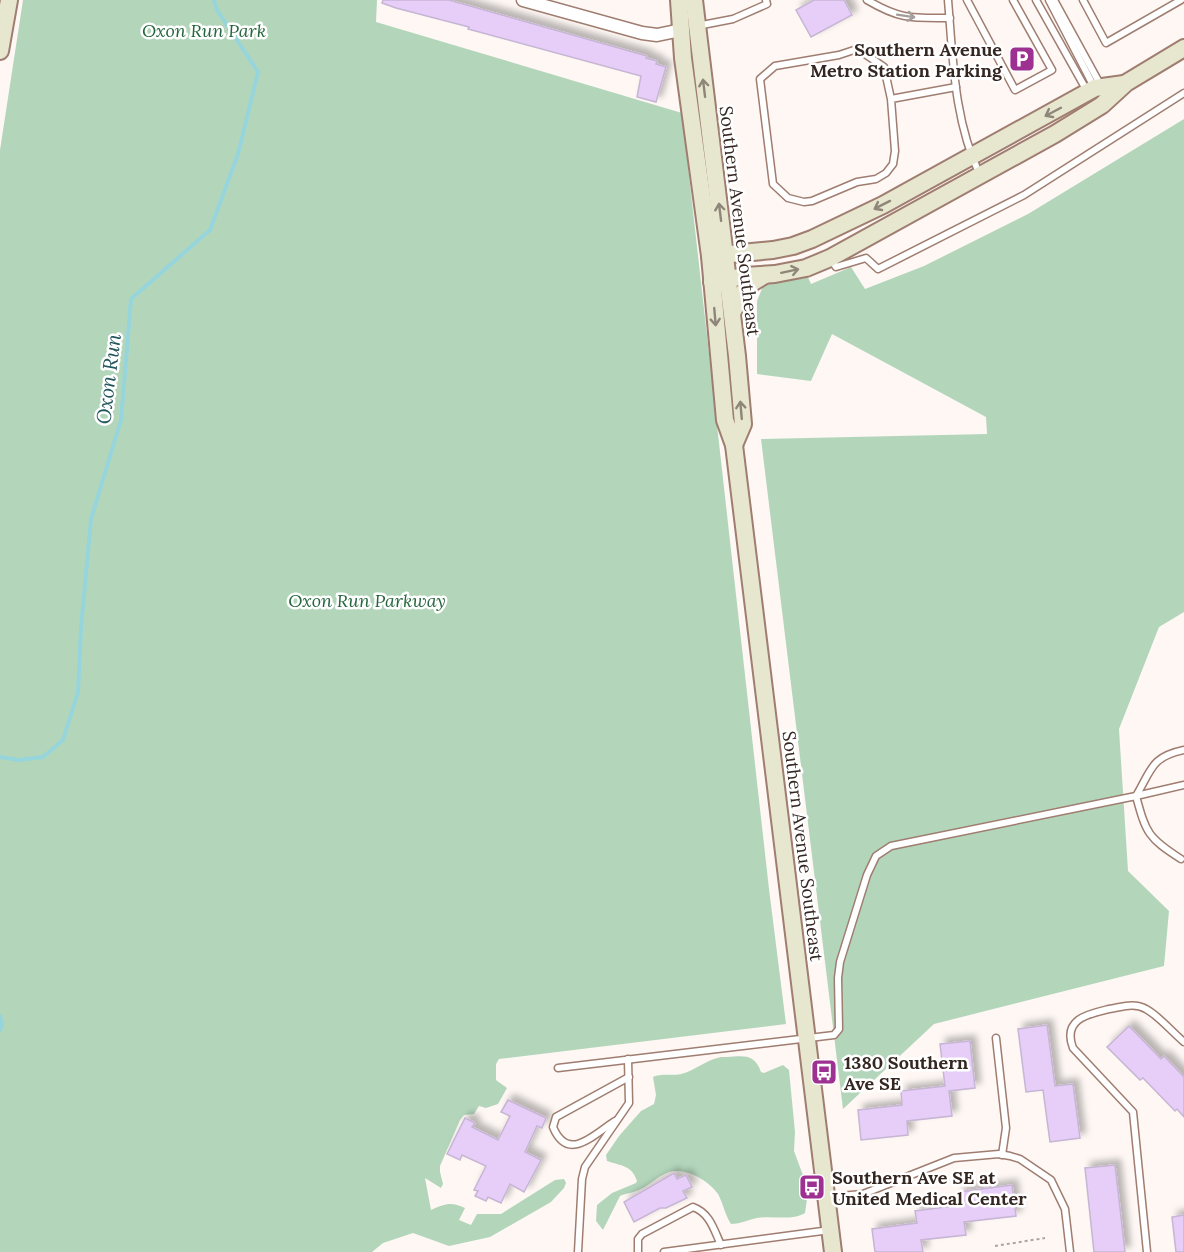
<svg xmlns="http://www.w3.org/2000/svg" width="1184" height="1252" viewBox="0 0 1184 1252" font-family="Lora,serif">
<style>
.green{fill:#b3d6bb}
.lines{fill:none;stroke-linecap:round;stroke-linejoin:round}
.stream{stroke:#97d5dc;stroke-width:4}
.building{fill:#e7cef9;stroke:#c6b5d3;stroke-width:1.5;filter:url(#shadow)}
.lane-casing{stroke:#9f7d70;stroke-width:9}
.street-casing{stroke:#9f7d70;stroke-width:15}
.secondary-casing{stroke:#9f7d70;stroke-width:20}
.path{stroke:#ada4a0;stroke-width:2;stroke-dasharray:3 3;stroke-linecap:butt}
.lane{stroke:#fff;stroke-width:6}
.street{stroke:#fff;stroke-width:12}
.secondary{stroke:#e7e6ce;stroke-width:16}
.oneway{stroke:#a49d9b}
.oneway2{stroke:#8e8678}
.labels{text-anchor:middle;dominant-baseline:central;stroke-width:5;stroke-linejoin:round;paint-order:stroke}
.park-label{font-size:18px;font-style:italic;fill:#26663d;stroke:#fff}
.poi-label{font-size:18px;font-weight:bold;fill:#342621;stroke:#fff;text-anchor:start}
.street-label{font-size:18px;fill:#342621;stroke:#fff}
.water-label{font-size:20px;font-style:italic;fill:#22575c;stroke:#fff}
</style>
<defs>
<filter id="shadow"><feDropShadow dx="5.5" dy="-5.5" stdDeviation="3" flood-color="#0004"/></filter>
</defs>
<rect width="100%" height="100%" fill="#fef7f4"/>
<!-- green -->
<g class="green">
<path d="M23 0H377L376 22 682 113 769 889 786 1024 499 1059 496 1064V1080L507 1088 498 1104 486 1108 479 1106 474 1114 464 1115 460 1120 440 1166V1172L443 1184 441 1188 425 1178 431 1210C444 1204 451 1201 465 1208L459 1220 471 1225 477 1214H501L555 1180 564 1179 566 1183 564 1188 551 1202 490 1237 449 1246 413 1233 383 1243 372 1252H0V150Z"/>
<path d="M1184 119V612L1159 627 1119 729 1128 871 1169 911 1164 966 934 1024 843 1109 761 439 987 434 986 417 832 334 811 381 757 374V301L763 286 807 275 811 284 851 267 865 289 924 266 1028 214Z"/>
<path d="M721 1057C741 1057 754 1051 761 1072L764 1073 783 1065 789 1070 795 1132 794 1151 804 1178 807 1199 805 1213C791 1222 769 1214 753 1219 745 1221 739 1224 731 1224 725 1215 723 1203 718 1194 709 1181 686 1167 669 1172 658 1176 651 1184 641 1189 634 1193 626 1193 620 1196L603 1230 596 1221 597 1205 612 1193 636 1183 637 1181C632 1165 621 1166 607 1161L606 1155 619 1136 641 1111 654 1104 656 1095 653 1077C661 1073 672 1076 681 1074 695 1071 705 1060 721 1057Z"/>
</g>
<g class="lines">
<!-- stream -->
<g class="stream">
<path d="M0 757 19 760 43 757 63 740 78 692 81 628 91 519 121 420 131 299 210 230 238 154 258 72 217 10 214 0"/>
<path d="M0 1016 2 1025 0 1030"/>
</g>
</g>
<!-- building -->
<g class="building">
<path d="M383 0H449L647 56 646 58 657 61 656 64 666 67 656 102 637 97 641 76 468 29 469 27 396 8 382 3Z"/>
<path d="M814 0H844L852 15 811 37 796 10Z"/>
<path d="M1047 1025 1055 1086 1073 1084 1080 1138 1050 1142 1043 1090 1026 1092 1018 1029Z"/>
<path d="M1129 1026 1161 1059 1164 1056 1184 1077V1117L1177 1109 1175 1111 1143 1078 1140 1080 1107 1047Z"/>
<path d="M970 1041 975 1088 949 1091 952 1116 907 1121 908 1135 861 1140 858 1110 902 1105 901 1091 945 1086 940 1044Z"/>
<path d="M508 1100 546 1118 542 1128 537 1126 525 1152 541 1160 524 1192 510 1184 501 1203 488 1197 486 1201 475 1196 478 1191 474 1190 486 1166 462 1155 460 1160 447 1154 465 1118 475 1123 472 1127 498 1140 510 1116 501 1112Z"/>
<path d="M1115 1165 1125 1252H1094L1085 1168Z"/>
<path d="M674 1173 677 1179 686 1175 692 1187 683 1191 687 1198 666 1208H660L634 1222 624 1202Z"/>
<path d="M1012 1185 1016 1216 964 1222 966 1235 921 1240 923 1252H875L872 1229 917 1223 915 1211 960 1205 959 1192Z"/>
<path d="M1184 1215V1252H1176L1172 1217Z"/>
</g>
<g class="lines">
<defs>
<g id="lane">
<path d="M867 0C901 20 912 18 950 18"/>
<path d="M948 0C953 59 954 121 980 175"/>
<path d="M967 0 1015 90 1052 70 1013 0"/>
<path d="M1036 0 1087 91"/>
<path d="M1049 0 1094 87"/>
<path d="M1054 0 1100 84"/>
<path d="M1083 0 1106 43 1181 0"/>
<path d="M697 26 733 19 767 4 766 0"/>
<path d="M891 99 884 67 862 52 854 50 839 55 775 66 760 79 773 184 788 198 804 202 812 201 857 182 876 179 886 173 893 164 895 151 891 99 956 87"/>
<path d="M830 258 836 267 866 258 878 269 1024 195 1184 93"/>
<path d="M1181 859C1148 838 1146 833 1136 796L1184 785"/>
<path d="M996 1038 1006 1128 1002 1155"/>
<path d="M558 1068 834 1035 839 1029 838 978 840 962 867 875 876 856 891 846 1136 796C1152 769 1151 757 1184 750"/>
<path d="M615 1121C593 1135 568 1163 553 1127L556 1117 629 1077"/>
<path d="M827 1197 863 1194 954 1158 999 1154 1010 1156 1020 1159 1051 1180 1065 1209 1070 1252"/>
<path d="M578 1252 582 1179 585 1167 629 1103 628 1059"/>
<path d="M638 1252V1239L642 1234 693 1207C710 1213 714 1230 721 1245"/>
<path d="M664 1252 830 1230"/>
<path d="M1147 1252 1133 1112 1073 1048C1062 1019 1088 1014 1109 1009 1122 1007 1134 1002 1146 1009 1159 1016 1172 1032 1184 1042"/>
</g>
<path id="street" d="M523 0 642 33 657 35 681 30"/>
<g id="secondary">
<path d="M679 0 683 58 710 256 725 420 734 445 833 1252"/>
<path d="M694 0 737 356 743 424 734 445"/>
<path d="M0 51 9 0"/>
<path d="M710 256 773 250 793 246 812 239 883 205 1095 88 1124 84"/>
<path d="M712 282 745 276 775 274 806 268 830 258 1055 134 1102 105 1126 83 1184 48"/>
<path d="M733 311 747 286 765 275"/>
</g>
</defs>
<!-- lane casing -->
<use href="#lane" class="lane-casing"/>
<!-- street casing -->
<use href="#street" class="street-casing"/>
<!-- secondary casing -->
<use href="#secondary" class="secondary-casing"/>
<!-- path -->
<path class="path" d="M995 1246 1045 1238"/>
<!-- lane -->
<use href="#lane" class="lane"/>
<!-- street -->
<use href="#street" class="street"/>
<!-- secondary -->
<use href="#secondary" class="secondary"/>
</g>
<!-- one-way arrows -->
<defs><path id="oneway-shaft" d="M-6 0H5M1.5-3L5.5 0L1.5 3" fill="none" stroke-width="1.6" stroke-linecap="round" stroke-linejoin="round" transform="scale(1.5)"/></defs>
<use class="oneway" href="#oneway-shaft" transform="translate(906 16) rotate(9)"/>
<g class="oneway2">
<use href="#oneway-shaft" transform="translate(704 88) rotate(-97)"/>
<use href="#oneway-shaft" transform="translate(1053 112) rotate(152)"/>
<use href="#oneway-shaft" transform="translate(882 205) rotate(153)"/>
<use href="#oneway-shaft" transform="translate(720 212) rotate(-97)"/>
<use href="#oneway-shaft" transform="translate(790 271) rotate(-12)"/>
<use href="#oneway-shaft" transform="translate(715 317) rotate(85)"/>
<use href="#oneway-shaft" transform="translate(741 410) rotate(-95)"/>
</g>
<!-- icons -->
<defs>
<symbol id="parking-square" viewBox="-11 -11 22 22"><rect x="-9" y="-9" width="18" height="18" rx="4" fill="#9d3091" stroke="#fff"/><path d="M-3.5-5.5H1a3.5 3.5 0 0 1 0 7H-1V5.5H-3.5ZM-1-3.4V-.6H.8a1.4 1.4 0 0 0 0-2.8Z" fill="#fff"/></symbol>
<symbol id="bus-square" viewBox="-11 -11 22 22"><rect x="-9" y="-9" width="18" height="18" rx="4" fill="#9d3091" stroke="#fff"/><path d="M-5-6H5V4H4V6H2V4H-2V6H-4V4H-5ZM-3.5-4V0h7V-4ZM-3.5 1.2v1.5H-2V1.2ZM2 1.2v1.5H3.5V1.2Z" fill="#fff"/></symbol>
</defs>
<g fill-rule="evenodd">
<use href="#parking-square" x="1007" y="44" width="30" height="30"/>
<use href="#bus-square" x="809" y="1057" width="30" height="30"/>
<use href="#bus-square" x="797" y="1172" width="30" height="30"/>
</g>
<g class="labels">
<!-- park labels -->
<g class="park-label">
<text x="204" y="30">Oxon Run Park</text>
<text x="367" y="600">Oxon Run Parkway</text>
</g>
<!-- poi labels -->
<g class="poi-label">
<text x="1002" y="49" text-anchor="end">Southern Avenue<tspan x="1002" dy="21">Metro Station Parking</tspan></text>
<text x="844" y="1062">1380 Southern<tspan x="844" dy="21">Ave SE</tspan></text>
<text x="832" y="1177">Southern Ave SE at<tspan x="832" dy="21">United Medical Center</tspan></text>
</g>
<!-- street labels -->
<g class="street-label">
<text transform="translate(740 221) rotate(83)">Southern Avenue Southeast</text>
<text transform="translate(803 846) rotate(83)">Southern Avenue Southeast</text>
</g>
<!-- water labels -->
<g class="water-label">
<text transform="translate(108 379) rotate(-83)">Oxon Run</text>
</g>
</g>
</svg>
